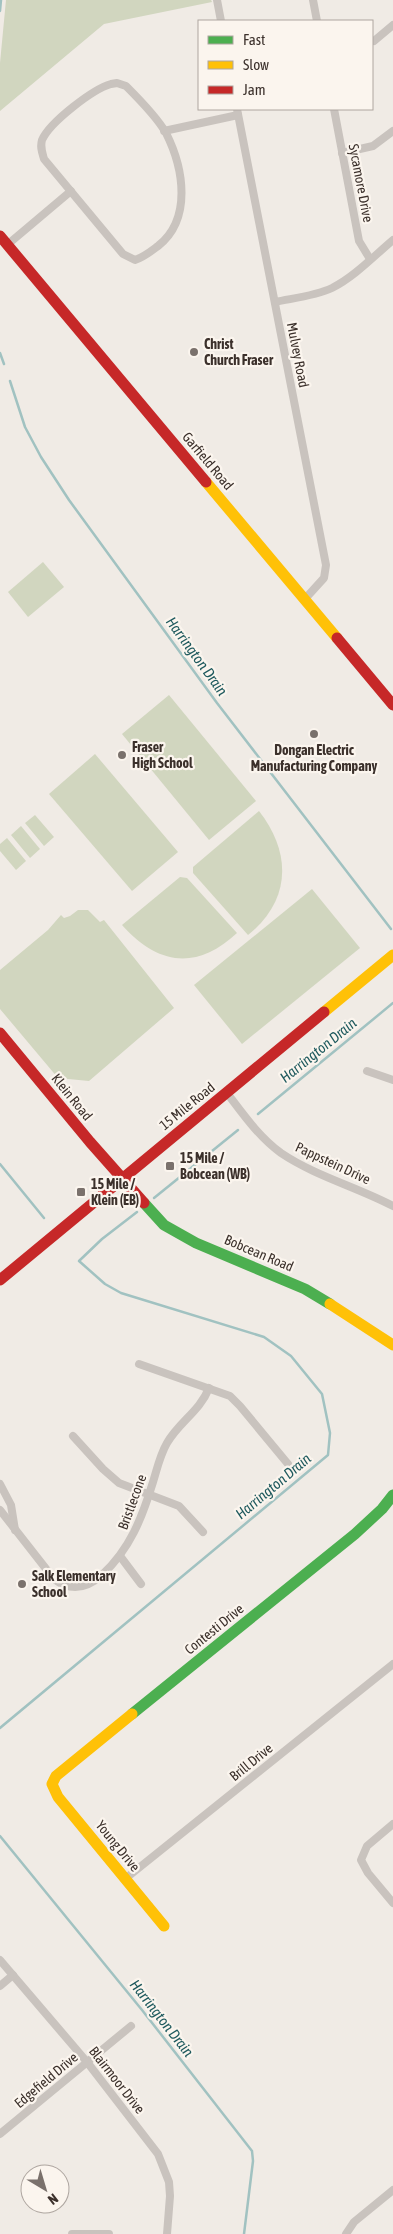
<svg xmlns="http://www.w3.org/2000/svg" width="393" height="2234" viewBox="0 0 393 2234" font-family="'Asap Condensed',sans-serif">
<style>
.green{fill:#d1d6bf}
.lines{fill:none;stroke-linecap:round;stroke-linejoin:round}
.stream{stroke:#a1c2c1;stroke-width:2.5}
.street{stroke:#c9c3be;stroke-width:8}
.fast{stroke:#4caf50;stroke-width:11}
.slow{stroke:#ffc107;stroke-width:11}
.jam{stroke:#c62828;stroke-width:11}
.poi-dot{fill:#7a716c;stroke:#fbf5ee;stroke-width:2}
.labels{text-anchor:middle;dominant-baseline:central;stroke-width:4.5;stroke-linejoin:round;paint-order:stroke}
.street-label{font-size:14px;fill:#3b302b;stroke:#fbf5ee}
.poi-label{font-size:14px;font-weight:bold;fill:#3b302b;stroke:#fbf5ee;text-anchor:start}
.water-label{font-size:15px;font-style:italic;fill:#1f5a5e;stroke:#fbf5ee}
</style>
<rect width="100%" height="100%" fill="#f0ebe5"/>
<!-- green -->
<g class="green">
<path d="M6 0H211L212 2 104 24 0 111V63Z"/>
<path d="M43 562 64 587 28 617 8 592Z"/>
<path d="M169 695 256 801 209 840 122 734Z"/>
<path d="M95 754 178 852 132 891 49 794Z"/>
<path d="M259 811C292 853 291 901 248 935L193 873V867Z"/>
<path d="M35 815 54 837 44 846 25 823Z"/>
<path d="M21 826 40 849 30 858 11 835Z"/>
<path d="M7 838 26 861 16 870 0 851V844Z"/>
<path d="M180 877 187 878 237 933C196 971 158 965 122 925Z"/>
<path d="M312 889 360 948 242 1044 194 985Z"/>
<path d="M78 910H88L100 922 104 920 174 1008 89 1081 58 1078 0 1009V970L48 930 61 915 64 918 70 916Z"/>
</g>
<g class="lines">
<!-- stream -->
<g class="stream">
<path d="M0 11 1 0"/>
<path d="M0 353 4 364"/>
<path d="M10 381 25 427 41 457 69 500 217 703 391 929"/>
<path d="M258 1114 393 1003"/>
<path d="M0 1164 44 1218"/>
<path d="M154 1198 238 1130"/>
<path d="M0 1728 328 1455 330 1433 322 1394 291 1356 264 1337 121 1293 105 1284 79 1261 102 1239 137 1212"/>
<path d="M0 1836 142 2010 252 2151 253 2161 244 2234"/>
</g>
<!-- street -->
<g class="street">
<path d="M217 0 221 21"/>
<path d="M313 0 317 21"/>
<path d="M374 41 393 25"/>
<path d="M111 84 117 83 126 86C139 99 157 117 166 133 184 169 192 219 158 246 150 252 144 257 135 260L123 254 44 159C42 152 40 147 42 140 50 122 93 89 111 84Z"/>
<path d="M237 109 326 565 324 578 304 600"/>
<path d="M334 109 359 241 370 259"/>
<path d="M164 131 238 115"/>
<path d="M342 153 373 146 393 131"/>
<path d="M7 245 71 191"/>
<path d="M275 302C294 298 315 296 332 288 354 277 374 256 393 240"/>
<path d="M367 1071 393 1080"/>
<path d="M227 1093C243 1114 259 1137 281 1153 315 1176 357 1187 393 1206"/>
<path d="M139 1364 230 1396 240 1406 288 1464"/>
<path d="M73 1436 103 1469 119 1483 179 1506 203 1532"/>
<path d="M0 1484 11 1505 15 1530"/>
<path d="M0 1510 54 1579C71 1592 86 1589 102 1575 130 1549 142 1518 153 1482 157 1469 160 1455 167 1443 179 1422 200 1411 209 1388"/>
<path d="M120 1556 141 1584"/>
<path d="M393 1824 367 1846 361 1860 368 1873 393 1903"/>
<path d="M125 1879 393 1664"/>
<path d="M0 1960 87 2062 158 2154 169 2182 170 2196 167 2234"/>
<path d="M0 1986 13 1975"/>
<path d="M0 2134 131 2026"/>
<path d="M72 2234H109"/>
<path d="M346 2234 354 2222 393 2190"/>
</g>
<!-- fast -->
<g class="fast">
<path d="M144 1203 164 1225 196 1243 305 1289 330 1304"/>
<path d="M132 1714 355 1534 382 1509 393 1495"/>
</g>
<!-- slow -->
<g class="slow">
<path d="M206 482 337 638"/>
<path d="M324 1012 393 955"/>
<path d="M330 1304 393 1345"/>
<path d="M132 1714 56 1776 52 1784 58 1797 164 1926"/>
</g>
<!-- jam -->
<g class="jam">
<path d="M0 236 206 482"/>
<path d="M337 638 393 705"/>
<path d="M0 1033 90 1142 144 1203"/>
<path d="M0 1280 324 1012"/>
</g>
</g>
<!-- markers -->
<g class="poi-dot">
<circle cx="194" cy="352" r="5"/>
<circle cx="314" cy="734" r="5"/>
<circle cx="122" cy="755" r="5"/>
<rect x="165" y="1161" width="10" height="10" rx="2.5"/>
<rect x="76" y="1187" width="10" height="10" rx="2.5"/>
<circle cx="22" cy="1584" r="5"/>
</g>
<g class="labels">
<!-- street labels -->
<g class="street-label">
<text transform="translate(361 183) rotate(79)">Sycamore Drive</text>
<text transform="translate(298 355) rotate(79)">Mulvey Road</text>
<text transform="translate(208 461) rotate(50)">Garfield Road</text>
<text transform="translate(72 1097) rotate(51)">Klein Road</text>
<text transform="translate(187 1106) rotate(-39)">15 Mile Road</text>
<text transform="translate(333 1163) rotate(25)">Pappstein Drive</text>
<text transform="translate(259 1253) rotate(23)">Bobcean Road</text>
<text transform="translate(132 1502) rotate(-70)">Bristlecone</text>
<text transform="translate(214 1629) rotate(-39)">Contesti Drive</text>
<text transform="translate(251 1762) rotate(-39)">Brill Drive</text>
<text transform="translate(118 1846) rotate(51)">Young Drive</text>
<text transform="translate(46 2080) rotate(-40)">Edgefield Drive</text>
<text transform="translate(117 2080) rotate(52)">Blairmoor Drive</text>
</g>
<!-- poi labels -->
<g class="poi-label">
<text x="204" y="344">Christ<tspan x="204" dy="16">Church Fraser</tspan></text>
<text x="132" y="747">Fraser<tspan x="132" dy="16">High School</tspan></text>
<text x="314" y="750" text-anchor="middle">Dongan Electric<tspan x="314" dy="16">Manufacturing Company</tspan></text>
<text x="180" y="1158">15 Mile /<tspan x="180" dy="16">Bobcean (WB)</tspan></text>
<text x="91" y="1184">15 Mile /<tspan x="91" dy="16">Klein (EB)</tspan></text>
<text x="32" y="1576">Salk Elementary<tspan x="32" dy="16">School</tspan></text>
</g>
<!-- water labels -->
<g class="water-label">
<text transform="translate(197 656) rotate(54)">Harrington Drain</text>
<text transform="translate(318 1050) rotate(-39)">Harrington Drain</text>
<text transform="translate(273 1486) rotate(-40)">Harrington Drain</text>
<text transform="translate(162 2018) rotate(52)">Harrington Drain</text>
</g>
</g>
<!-- legend -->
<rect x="198" y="20" width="175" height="90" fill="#fbf5ee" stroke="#aea6a0"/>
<rect x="208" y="36" width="25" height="8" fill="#4caf50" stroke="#aea6a0"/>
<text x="243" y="45" font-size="15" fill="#3b302b">Fast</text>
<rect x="208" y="61" width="25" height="8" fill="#ffc107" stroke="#aea6a0"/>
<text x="243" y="70" font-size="15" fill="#3b302b">Slow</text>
<rect x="208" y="86" width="25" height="8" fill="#c62828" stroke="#aea6a0"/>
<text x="243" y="95" font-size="15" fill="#3b302b">Jam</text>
<!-- north arrow -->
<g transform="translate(45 2189) rotate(142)"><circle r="24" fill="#fbf5ee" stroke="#aea6a0"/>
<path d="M0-4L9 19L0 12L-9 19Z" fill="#7a716c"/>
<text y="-8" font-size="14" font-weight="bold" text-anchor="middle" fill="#3b302b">N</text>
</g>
</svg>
